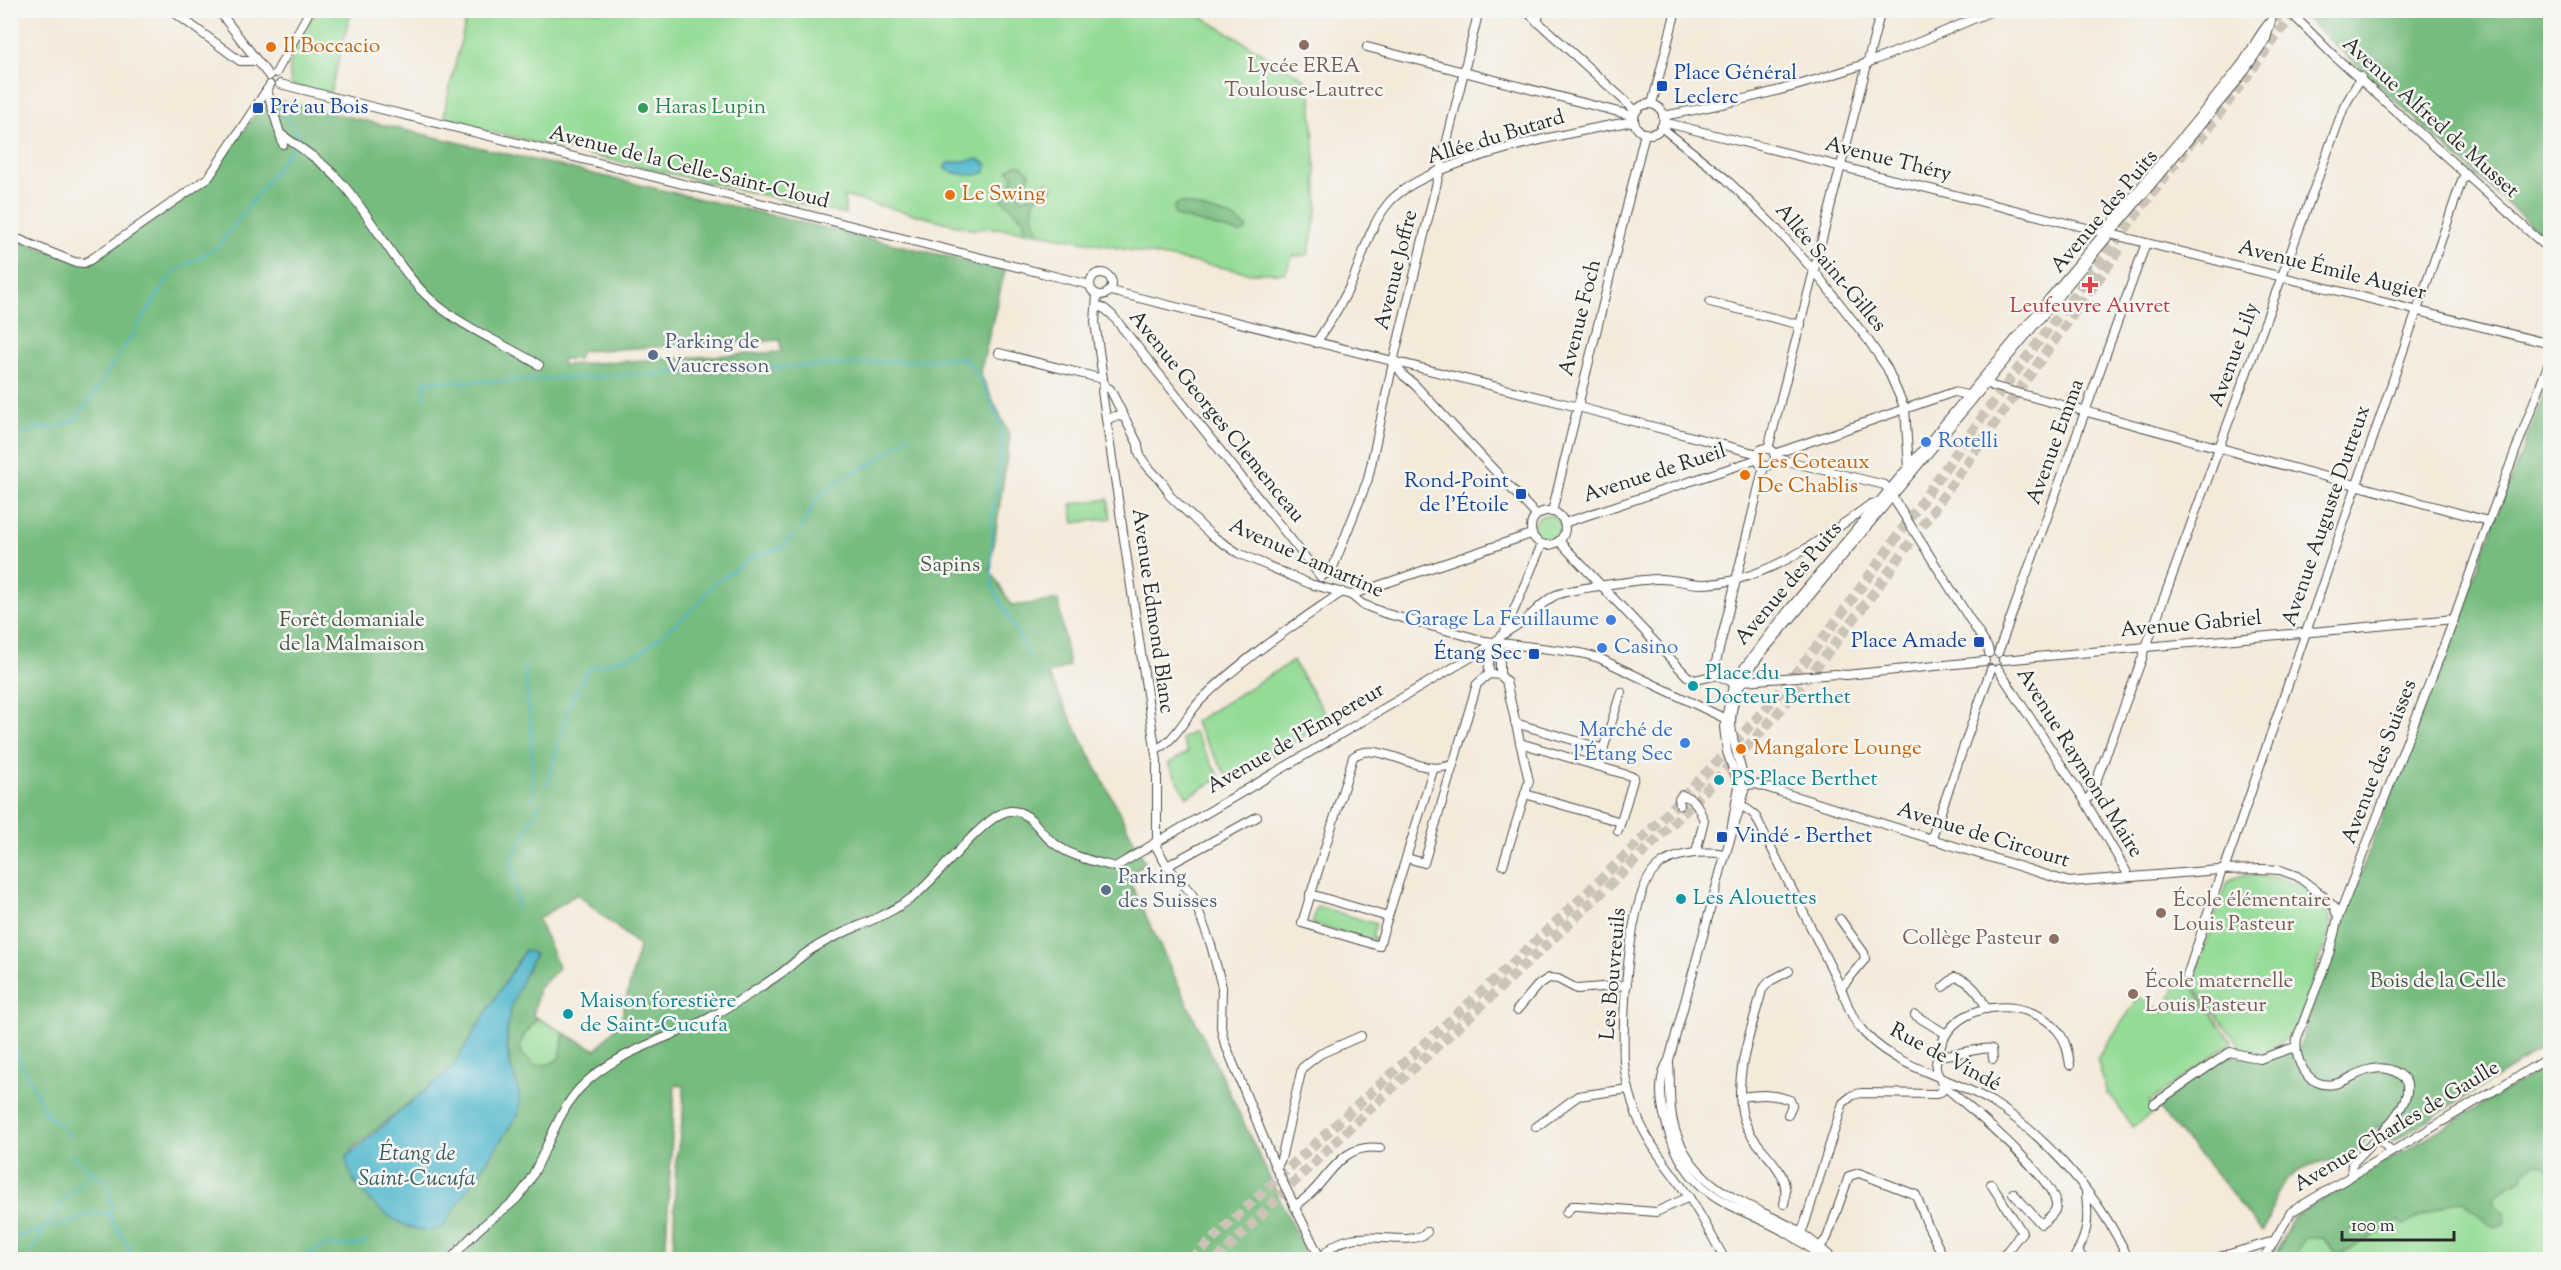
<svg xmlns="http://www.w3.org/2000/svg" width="2561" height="1270" viewBox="0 0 2561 1270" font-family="'Sorts Mill Goudy',serif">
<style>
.green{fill:#94dc96;stroke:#608460;stroke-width:1.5}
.forest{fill:#77bc7f;stroke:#517455;stroke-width:1.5;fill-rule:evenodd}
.water{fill:#4fb7cd;stroke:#3d717c;stroke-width:1.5}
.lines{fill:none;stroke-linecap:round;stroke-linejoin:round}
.stream{stroke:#4fb7cd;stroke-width:2}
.highway-tunnel{stroke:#ccc4b7;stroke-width:10;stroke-dasharray:10 5;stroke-linecap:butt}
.minor-casing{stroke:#494845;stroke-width:10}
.minor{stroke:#fff;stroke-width:8}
.education-dot{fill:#8d6e63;stroke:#f6f6f2;stroke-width:2}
.food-dot{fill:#e8710a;stroke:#f6f6f2;stroke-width:2}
.transit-dot{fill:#1a4fb4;stroke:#f6f6f2;stroke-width:2}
.leisure-dot{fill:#2e9e5b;stroke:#f6f6f2;stroke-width:2}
.health-dot{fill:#e0444e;stroke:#f6f6f2;stroke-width:2}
.service-dot{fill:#5c6f8a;stroke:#f6f6f2;stroke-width:2}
.shop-dot{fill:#3f7fe0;stroke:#f6f6f2;stroke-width:2}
.culture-dot{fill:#0f9aa8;stroke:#f6f6f2;stroke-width:2}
.labels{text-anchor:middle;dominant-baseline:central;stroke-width:5;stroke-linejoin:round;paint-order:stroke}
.food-label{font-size:21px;fill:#c56008;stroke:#f6f6f2;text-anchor:start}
.education-label{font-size:21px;fill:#785e54;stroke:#f6f6f2;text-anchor:start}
.transit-label{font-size:21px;fill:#164399;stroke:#f6f6f2;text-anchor:start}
.leisure-label{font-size:21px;fill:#27864d;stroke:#f6f6f2;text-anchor:start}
.street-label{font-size:21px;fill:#2b2b2b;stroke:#f6f6f2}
.health-label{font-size:21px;fill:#be3a42;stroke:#f6f6f2}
.service-label{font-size:21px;fill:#4e5e75;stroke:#f6f6f2;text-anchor:start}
.shop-label{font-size:21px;fill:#366cbe;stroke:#f6f6f2;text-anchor:start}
.park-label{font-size:21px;fill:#455746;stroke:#f6f6f2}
.culture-label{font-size:21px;fill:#0d838f;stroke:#f6f6f2;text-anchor:start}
.water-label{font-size:22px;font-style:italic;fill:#385c64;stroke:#f6f6f2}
</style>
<rect width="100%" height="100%" fill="#f6f6f2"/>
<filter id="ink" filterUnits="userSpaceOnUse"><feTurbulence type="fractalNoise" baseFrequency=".0167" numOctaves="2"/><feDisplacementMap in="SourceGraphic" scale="12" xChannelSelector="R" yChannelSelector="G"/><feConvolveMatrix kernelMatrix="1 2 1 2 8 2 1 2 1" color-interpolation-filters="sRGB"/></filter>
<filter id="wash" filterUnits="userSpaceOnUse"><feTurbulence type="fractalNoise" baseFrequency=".008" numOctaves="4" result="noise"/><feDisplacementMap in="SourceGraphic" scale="24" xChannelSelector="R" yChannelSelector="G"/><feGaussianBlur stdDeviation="1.35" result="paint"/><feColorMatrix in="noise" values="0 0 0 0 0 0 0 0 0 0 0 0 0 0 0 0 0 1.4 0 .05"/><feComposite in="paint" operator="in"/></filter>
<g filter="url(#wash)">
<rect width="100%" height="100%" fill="#f4eada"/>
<!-- green -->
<g class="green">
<path d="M316 11H351L330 94 292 85C282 60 304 31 316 11Z"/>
<path d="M424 11H1192L1305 79 1311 96 1318 207 1308 255 1293 256 1285 273H1251L1039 233 996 228 971 229 843 196 845 203V214L444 121 446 103 466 20Z"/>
<path d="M1108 499 1111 518 1074 523 1071 504Z"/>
<circle cx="1547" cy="528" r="13"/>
<path d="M1293 661 1329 720 1230 781 1194 722Z"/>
<path d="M1194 732 1220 778 1187 797 1168 764 1188 752 1181 739Z"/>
<path d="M2243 875C2280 875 2320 883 2332 924L2295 1031 2266 1054 2252 1055 2243 1050 2192 983 2226 884 2232 879Z"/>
<path d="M1317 906 1376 924 1372 937 1377 939 1376 941 1312 924Z"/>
<path d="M2179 982 2192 986 2232 1042 2149 1102 2156 1111 2132 1127 2111 1096 2107 1094 2097 1059 2139 997 2163 1012Z"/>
<path d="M538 1018 564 1033 560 1058 550 1064 535 1066 523 1055 519 1047 523 1037Z"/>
<path d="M2550 1064V1259L2272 1260 2292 1219 2298 1214Z"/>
</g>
<!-- forest -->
<g class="forest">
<path d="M2298 11H2550V243Z"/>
<path d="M272 99 1005 270 980 373 1010 436 990 570 1012 606 1058 600 1069 666 1048 674 1145 862 1128 878 1308 1259H673L676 1160 683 1117 684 1085H675L665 1259 423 1260 417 1254 413 1260 11 1259 10 237 84 263 209 177 253 118ZM780 340 781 352 562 365 563 359H578L581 351ZM577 894 639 946 621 1021 596 1050 564 1033 560 1058 550 1064 535 1066 523 1055 520 1047 523 1037 537 1018 533 1016 539 988 559 968 538 919ZM525 950 535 955C512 997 500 1022 512 1071L409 1228 377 1206 354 1182 352 1149 452 1068Z"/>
<path d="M1015 165H1021L1030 173 1027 184H1019L1018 195 1023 199 1028 198 1037 186 1048 182 1052 187 1049 194 1037 196C1029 209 1034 219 1039 233L1024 232V220L1001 198V192L1011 184 1013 176 1008 170Z"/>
<path d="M1184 203 1232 217 1247 227 1245 232 1239 233 1176 216 1173 209 1176 204Z"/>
<path d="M2550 377V1044L2393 1142 2387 1139 2386 1134 2378 1126 2351 1158C2319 1162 2287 1166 2274 1201 2270 1212 2270 1223 2262 1232L2211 1168 2154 1104 2225 1055 2252 1058 2298 1050 2330 954Z"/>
<path d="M2550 1064V1172L2544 1165 2536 1162 2524 1173 2522 1179 2509 1185 2493 1199 2495 1206 2504 1212 2505 1223 2496 1227 2490 1226 2463 1201 2452 1202 2403 1225 2399 1220 2344 1253H2336L2322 1238H2305L2293 1259H2275L2292 1219 2298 1214Z"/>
</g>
<!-- water -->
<g class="water">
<path d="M978 159 987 164 985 173C973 177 955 175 944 168L947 163Z"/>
<path d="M525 950 535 954C518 987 502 1018 508 1056 512 1079 524 1090 518 1115L443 1227C409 1245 348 1191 346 1157L452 1068Z"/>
</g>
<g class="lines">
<!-- stream -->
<g class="stream">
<path d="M507 381 963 358 975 369 1000 420 1002 445 992 522V585L1030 658"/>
<path d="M425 398 424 382 503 381"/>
<path d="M10 446 14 439 38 427 53 429 74 420 92 397 173 272 218 247 298 140V135L283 111"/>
<path d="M800 531 816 499 840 480 877 461 909 436"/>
<path d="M524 668 531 723 533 799"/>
<path d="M547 785 568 708 588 669 640 653 697 606 710 587 754 556 779 549 793 536"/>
<path d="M536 810 540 804"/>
<path d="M514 880 513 857 535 813"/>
<path d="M516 885 517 909"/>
<path d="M10 1041 47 1114 68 1132 69 1139"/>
<path d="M70 1156 108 1182"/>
<path d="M109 1191 112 1208 108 1213 136 1260"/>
<path d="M51 1227 70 1223 92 1212 99 1215 107 1213"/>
<path d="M15 1237 45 1229"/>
<path d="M29 1260C45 1222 62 1197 94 1172"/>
<path d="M310 1260 311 1252C329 1239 350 1252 367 1241"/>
</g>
</g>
</g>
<g filter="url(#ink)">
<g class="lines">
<!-- highway-tunnel -->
<g class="highway-tunnel">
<path d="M2267 33 2282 10"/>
<path d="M2199 141 2296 10"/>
<path d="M1191 1260C1376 1082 1575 918 1748 728 1829 640 1894 539 1964 442 2040 337 2121 236 2199 132"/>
<path d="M1217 1260C1391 1078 1587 920 1758 735 1832 654 1895 564 1959 474 2013 398 2068 322 2122 246"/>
</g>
<defs>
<g id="minor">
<path d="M171 10 240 61H256"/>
<path d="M218 10 269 76"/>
<path d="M1525 10 1636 111"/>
<path d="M2288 10 2332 54 2550 250"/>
<path d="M1537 22 1540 10"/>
<path d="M1367 47 1634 116"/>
<path d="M276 73 310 10"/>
<path d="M280 84 1090 285"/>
<path d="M267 90 283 144"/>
<path d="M1652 104 1676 10"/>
<circle cx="1649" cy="119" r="15"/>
<path d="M1663 116C1733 103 1801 87 1867 63 1910 47 1952 28 1994 10"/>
<path d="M1663 122 2550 344"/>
<path d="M1661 127 1726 179 1773 225 1815 272 1868 340 1887 368 1905 409 1909 468"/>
<path d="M282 135C301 148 323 162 339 180 372 216 392 262 427 296 458 326 503 343 539 365"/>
<path d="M10 236 74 262 84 263 90 260 209 177 270 85"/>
<circle cx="1101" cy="284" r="11"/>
<path d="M1111 291 1578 407 1758 454"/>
<path d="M1097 295 1095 322 1104 386 1102 391 1157 761V842"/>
<path d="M1710 302 1801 325"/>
<path d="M1097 306 1105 309 1112 315 1321 577"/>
<path d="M1316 343C1328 325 1340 307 1349 288 1363 260 1367 230 1387 205 1421 160 1577 131 1634 121"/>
<path d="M999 353 1103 379"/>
<path d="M1394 363 1404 376 1414 384 1536 515"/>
<path d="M1985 380 1992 386 2488 521"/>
<path d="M1104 386 1110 389 1138 444C1137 466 1166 478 1169 495L1211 535 1238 553 1310 584 1351 595 1362 604 1384 613 1485 641 1581 653 1599 658 1728 720"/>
<path d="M1106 420 1115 416 1124 417"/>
<circle cx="1766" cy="457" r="9"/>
<path d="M1768 449 1881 10"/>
<path d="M1774 454 1954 392 1967 395"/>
<path d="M1775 458 1885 485 1988 648 1989 653"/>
<circle cx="1548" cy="528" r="17"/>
<path d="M1552 512 1645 133"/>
<path d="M1564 523 1758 459"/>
<path d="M1559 541 1687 676 1695 680 1717 675 1730 681H1743L1836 674 1846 675 1985 661"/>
<path d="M1321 577 1332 570 1368 479 1394 358 1479 10"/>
<path d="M1351 595 1531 534"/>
<path d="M1505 631 1542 544"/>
<path d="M2146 647 2344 107 2361 77"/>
<path d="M1998 653 2146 243"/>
<path d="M2003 660 2454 619"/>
<path d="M1998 669 2085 801 2126 871 2128 877"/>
<path d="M1489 674C1487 641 1496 639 1522 622 1533 615 1541 603 1554 596 1566 589 1639 580 1657 579 1672 578 1687 584 1702 584 1713 584 1727 582 1738 579 1789 565 1829 534 1871 504L1880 503"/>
<path d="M1500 675 1506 681 1529 781 1503 865"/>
<path d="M1717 675 1714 670 1764 466"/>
<path d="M1515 723 1604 749"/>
<path d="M1520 743 1634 777 1618 831"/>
<path d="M1155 749C1173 745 1187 714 1201 700 1243 658 1293 626 1342 592"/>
<path d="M1598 766 1621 692"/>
<path d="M1433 770 1379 946 1302 923 1353 757C1379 737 1420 780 1453 764"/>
<path d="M1739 786 1756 784 2069 882 2219 870 2264 869 2280 870 2297 876 2322 895 2334 907 2338 918 2329 954 2297 1039C2293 1061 2309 1089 2334 1084 2346 1082 2356 1073 2368 1070 2379 1067 2390 1068 2399 1074 2430 1093 2366 1148 2352 1164L2351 1175"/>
<path d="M1525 794 1621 822"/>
<path d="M2085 801 2091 795 2143 656 2144 647"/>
<path d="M1740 804 1755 815 1841 988C1846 1000 1850 1014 1858 1025 1888 1067 1950 1076 1992 1102 2048 1137 2101 1199 2129 1260"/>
<path d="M1680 805 1679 799 1682 795 1691 799 1697 805 1704 820 1696 852"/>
<path d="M1731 831 1739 786 1727 752 1724 727 1734 681 1788 611 2105 232C2149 174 2198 121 2242 64 2252 50 2259 34 2270 22"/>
<path d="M1931 840 1991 669"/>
<path d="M1154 843 1167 866 1192 894 1211 945 1222 987 1221 1027 1224 1041 1275 1166 1321 1260"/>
<path d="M1407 858 1424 863 1477 684 1489 674 1500 675V650L1495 643"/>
<path d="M1167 866 1257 817"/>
<path d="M2224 870 2462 180 2466 174"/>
<path d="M1310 894 1388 917"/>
<path d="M2338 918 2447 638 2485 531 2550 360"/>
<path d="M1840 919 1864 953 1865 959 1841 988"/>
<path d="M2187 976 2222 870"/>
<path d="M1943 987 1955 977C1970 980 1981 995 1986 1009"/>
<path d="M1517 1010 1538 985 1549 978 1558 979 1577 989 1627 985"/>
<path d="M1915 1015 1946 1034"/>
<path d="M1939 1055C1952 1056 1987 1046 1992 1049L1993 1059"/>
<path d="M1669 1062C1671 1085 1668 1107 1675 1130 1694 1188 1742 1201 1790 1226 1806 1235 1820 1247 1834 1260"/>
<path d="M1943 1085C1965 1104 2058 1179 2056 1207 2055 1214 2046 1220 2041 1224L2013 1193"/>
<path d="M1740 1097C1758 1095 1773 1093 1790 1100L1792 1105 1788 1115"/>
<path d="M2154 1104 2230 1052 2260 1059 2295 1047"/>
<path d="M1536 1127 1578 1096 1629 1089"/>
<path d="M2377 1135 2381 1142 2392 1151"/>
<path d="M1276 1169 1281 1159 1302 1068 1320 1054 1361 1036"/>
<path d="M1991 1184 2022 1232 2000 1260"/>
<path d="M1784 1204C1794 1163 1750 1153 1742 1112 1734 1072 1752 1029 1762 990L1770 981 1789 971"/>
<path d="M1294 1206C1329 1187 1335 1142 1380 1148"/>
<path d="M1566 1213 1572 1206H1578L1656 1212 1689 1197"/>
<path d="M1797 1239 1804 1226 1843 1103 1853 1095 1861 1093 1937 1094 1942 1091C1944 1082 1938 1077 1936 1069 1935 1061 1941 1045 1944 1038 1965 998 2031 999 2057 1030 2066 1040 2068 1052 2070 1065"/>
<path d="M1818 1249 1827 1238 1849 1176 1859 1173 1916 1195 1928 1226 1945 1260"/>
<path d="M2078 1251 2084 1260"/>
<path d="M1321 1259C1348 1218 1406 1252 1427 1232"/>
<path d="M450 1260C461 1248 472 1235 485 1224 495 1215 508 1208 517 1198 543 1169 552 1118 580 1088 613 1053 665 1040 707 1019 730 1007 755 991 777 976 788 969 797 959 809 951 842 929 881 921 913 897 936 880 986 812 1010 811 1029 810 1037 828 1049 839 1067 856 1092 861 1115 867L1495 643"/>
<path d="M1725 1260C1713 1238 1702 1216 1688 1196 1671 1170 1649 1146 1637 1116 1631 1099 1626 1081 1624 1063 1622 1022 1627 896 1656 868 1673 852 1704 851 1725 854"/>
<path d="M1823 1260C1764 1201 1689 1221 1665 1118 1660 1100 1658 1076 1669 1060L1722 866 1744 794C1746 770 1731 747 1731 722 1732 673 1779 637 1806 600L2238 80 2266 39 2274 10"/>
<path d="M2073 1260C2088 1234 2089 1222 2086 1193"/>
<path d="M2209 1260 2274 1241"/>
<path d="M2263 1260 2291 1212 2550 1057"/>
</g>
</defs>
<!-- minor casing -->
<use href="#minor" class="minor-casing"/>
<!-- minor -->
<use href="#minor" class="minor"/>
</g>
</g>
<!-- markers -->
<g class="education-dot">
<circle cx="1304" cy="45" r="6"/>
<circle cx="2161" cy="913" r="6"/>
<circle cx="2054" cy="939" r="6"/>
<circle cx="2133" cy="994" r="6"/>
</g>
<g class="food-dot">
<circle cx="271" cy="47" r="6"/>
<circle cx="950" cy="195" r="6"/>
<circle cx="1745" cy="475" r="6"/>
<circle cx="1741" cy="749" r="6"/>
</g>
<g class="transit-dot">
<rect x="1656" y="80" width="12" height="12" rx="3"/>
<rect x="252" y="102" width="12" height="12" rx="3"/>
<rect x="1515" y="488" width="12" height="12" rx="3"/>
<rect x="1973" y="636" width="12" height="12" rx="3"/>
<rect x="1528" y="648" width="12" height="12" rx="3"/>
<rect x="1716" y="831" width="12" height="12" rx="3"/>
</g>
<circle class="leisure-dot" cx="643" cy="108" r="6"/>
<path class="health-dot" d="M2087 276h6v6h6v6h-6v6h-6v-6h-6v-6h6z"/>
<g class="service-dot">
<circle cx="653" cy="355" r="6"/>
<circle cx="1106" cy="890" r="6"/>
</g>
<g class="shop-dot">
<circle cx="1926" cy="442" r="6"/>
<circle cx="1611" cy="620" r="6"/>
<circle cx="1602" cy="648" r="6"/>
<circle cx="1685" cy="743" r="6"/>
</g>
<g class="culture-dot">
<circle cx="1693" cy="686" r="6"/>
<circle cx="1719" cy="780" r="6"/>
<circle cx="1681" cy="899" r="6"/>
<circle cx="568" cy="1014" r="6"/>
</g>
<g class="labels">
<!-- food labels -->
<g class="food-label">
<text x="283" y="47">Il Boccacio</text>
<text x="962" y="195">Le Swing</text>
<text x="1757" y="463">Les Coteaux<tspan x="1757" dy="24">De Chablis</tspan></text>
<text x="1753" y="749">Mangalore Lounge</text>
</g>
<!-- education labels -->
<g class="education-label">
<text x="1304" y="67" text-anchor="middle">Lycée EREA<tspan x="1304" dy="24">Toulouse-Lautrec</tspan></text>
<text x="2173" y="901">École élémentaire<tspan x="2173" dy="24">Louis Pasteur</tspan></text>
<text x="2042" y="939" text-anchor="end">Collège Pasteur</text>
<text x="2145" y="982">École maternelle<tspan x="2145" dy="24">Louis Pasteur</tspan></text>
</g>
<!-- transit labels -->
<g class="transit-label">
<text x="1674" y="74">Place Général<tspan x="1674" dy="24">Leclerc</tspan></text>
<text x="270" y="108">Pré au Bois</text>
<text x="1509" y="482" text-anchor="end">Rond-Point<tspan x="1509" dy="24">de l'Étoile</tspan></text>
<text x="1967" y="642" text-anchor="end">Place Amade</text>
<text x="1522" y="654" text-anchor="end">Étang Sec</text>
<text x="1734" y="837">Vindé - Berthet</text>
</g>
<!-- leisure labels -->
<g class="leisure-label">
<text x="655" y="108">Haras Lupin</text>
</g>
<!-- street labels -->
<g class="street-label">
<text transform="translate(2430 118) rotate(42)">Avenue Alfred de Musset</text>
<text transform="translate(1496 138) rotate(-17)">Allée du Butard</text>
<text transform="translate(1888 160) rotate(14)">Avenue Théry</text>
<text transform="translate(689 168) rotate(14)">Avenue de la Celle-Saint-Cloud</text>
<text transform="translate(2105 212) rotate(-50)">Avenue des Puits</text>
<text transform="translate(1830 268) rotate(50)">Allée Saint-Gilles</text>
<text transform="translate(1397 270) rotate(-76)">Avenue Joffre</text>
<text transform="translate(2332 271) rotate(14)">Avenue Émile Augier</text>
<text transform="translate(1581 318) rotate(-76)">Avenue Foch</text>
<text transform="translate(2235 355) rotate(-70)">Avenue Lily</text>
<text transform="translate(1216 417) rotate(51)">Avenue Georges Clemenceau</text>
<text transform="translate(2056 442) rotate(-70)">Avenue Emma</text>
<text transform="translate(1655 474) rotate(-18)">Avenue de Rueil</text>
<text transform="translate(2327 516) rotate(-71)">Avenue Auguste Dutreux</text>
<text transform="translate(1306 559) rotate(24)">Avenue Lamartine</text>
<text transform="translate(1789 584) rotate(-50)">Avenue des Puits</text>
<text transform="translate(1152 611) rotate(82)">Avenue Edmond Blanc</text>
<text transform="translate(2191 625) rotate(-5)">Avenue Gabriel</text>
<text transform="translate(1296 739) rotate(-30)">Avenue de l'Empereur</text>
<text transform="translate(2380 762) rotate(-69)">Avenue des Suisses</text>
<text transform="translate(2079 763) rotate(58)">Avenue Raymond Maire</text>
<text transform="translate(1983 836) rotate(17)">Avenue de Circourt</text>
<text transform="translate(1614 974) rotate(-85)">Les Bouvreuils</text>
<text transform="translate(1945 1058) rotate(28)">Rue de Vindé</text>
<text transform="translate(2397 1127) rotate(-31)">Avenue Charles de Gaulle</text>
</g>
<!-- health labels -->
<g class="health-label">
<text x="2090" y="307">Leufeuvre Auvret</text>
</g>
<!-- service labels -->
<g class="service-label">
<text x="665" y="343">Parking de<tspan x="665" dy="24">Vaucresson</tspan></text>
<text x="1118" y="878">Parking<tspan x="1118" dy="24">des Suisses</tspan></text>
</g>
<!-- shop labels -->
<g class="shop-label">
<text x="1938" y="442">Rotelli</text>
<text x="1599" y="620" text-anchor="end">Garage La Feuillaume</text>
<text x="1614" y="648">Casino</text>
<text x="1673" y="731" text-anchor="end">Marché de<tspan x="1673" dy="24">l’Étang Sec</tspan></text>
</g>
<!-- park labels -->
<g class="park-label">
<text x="950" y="566">Sapins</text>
<text x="352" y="621">Forêt domaniale<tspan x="352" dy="24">de la Malmaison</tspan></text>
<text x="2438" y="982">Bois de la Celle</text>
</g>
<!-- culture labels -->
<g class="culture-label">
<text x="1705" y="674">Place du<tspan x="1705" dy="24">Docteur Berthet</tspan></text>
<text x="1731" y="780">PS Place Berthet</text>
<text x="1693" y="899">Les Alouettes</text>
<text x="580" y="1002">Maison forestière<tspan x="580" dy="24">de Saint-Cucufa</tspan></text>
</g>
<!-- water labels -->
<g class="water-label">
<text x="417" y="1155">Étang de<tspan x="417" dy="25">Saint-Cucufa</tspan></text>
</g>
</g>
<!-- margin -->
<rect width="2561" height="1270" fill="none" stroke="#f6f6f2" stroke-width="36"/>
<!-- scale -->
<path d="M2342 1231v9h112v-9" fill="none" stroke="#2b2b2b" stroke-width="3"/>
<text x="2351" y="1231" font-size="18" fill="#2b2b2b" stroke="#f6f6f2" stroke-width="4.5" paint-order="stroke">100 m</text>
</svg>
